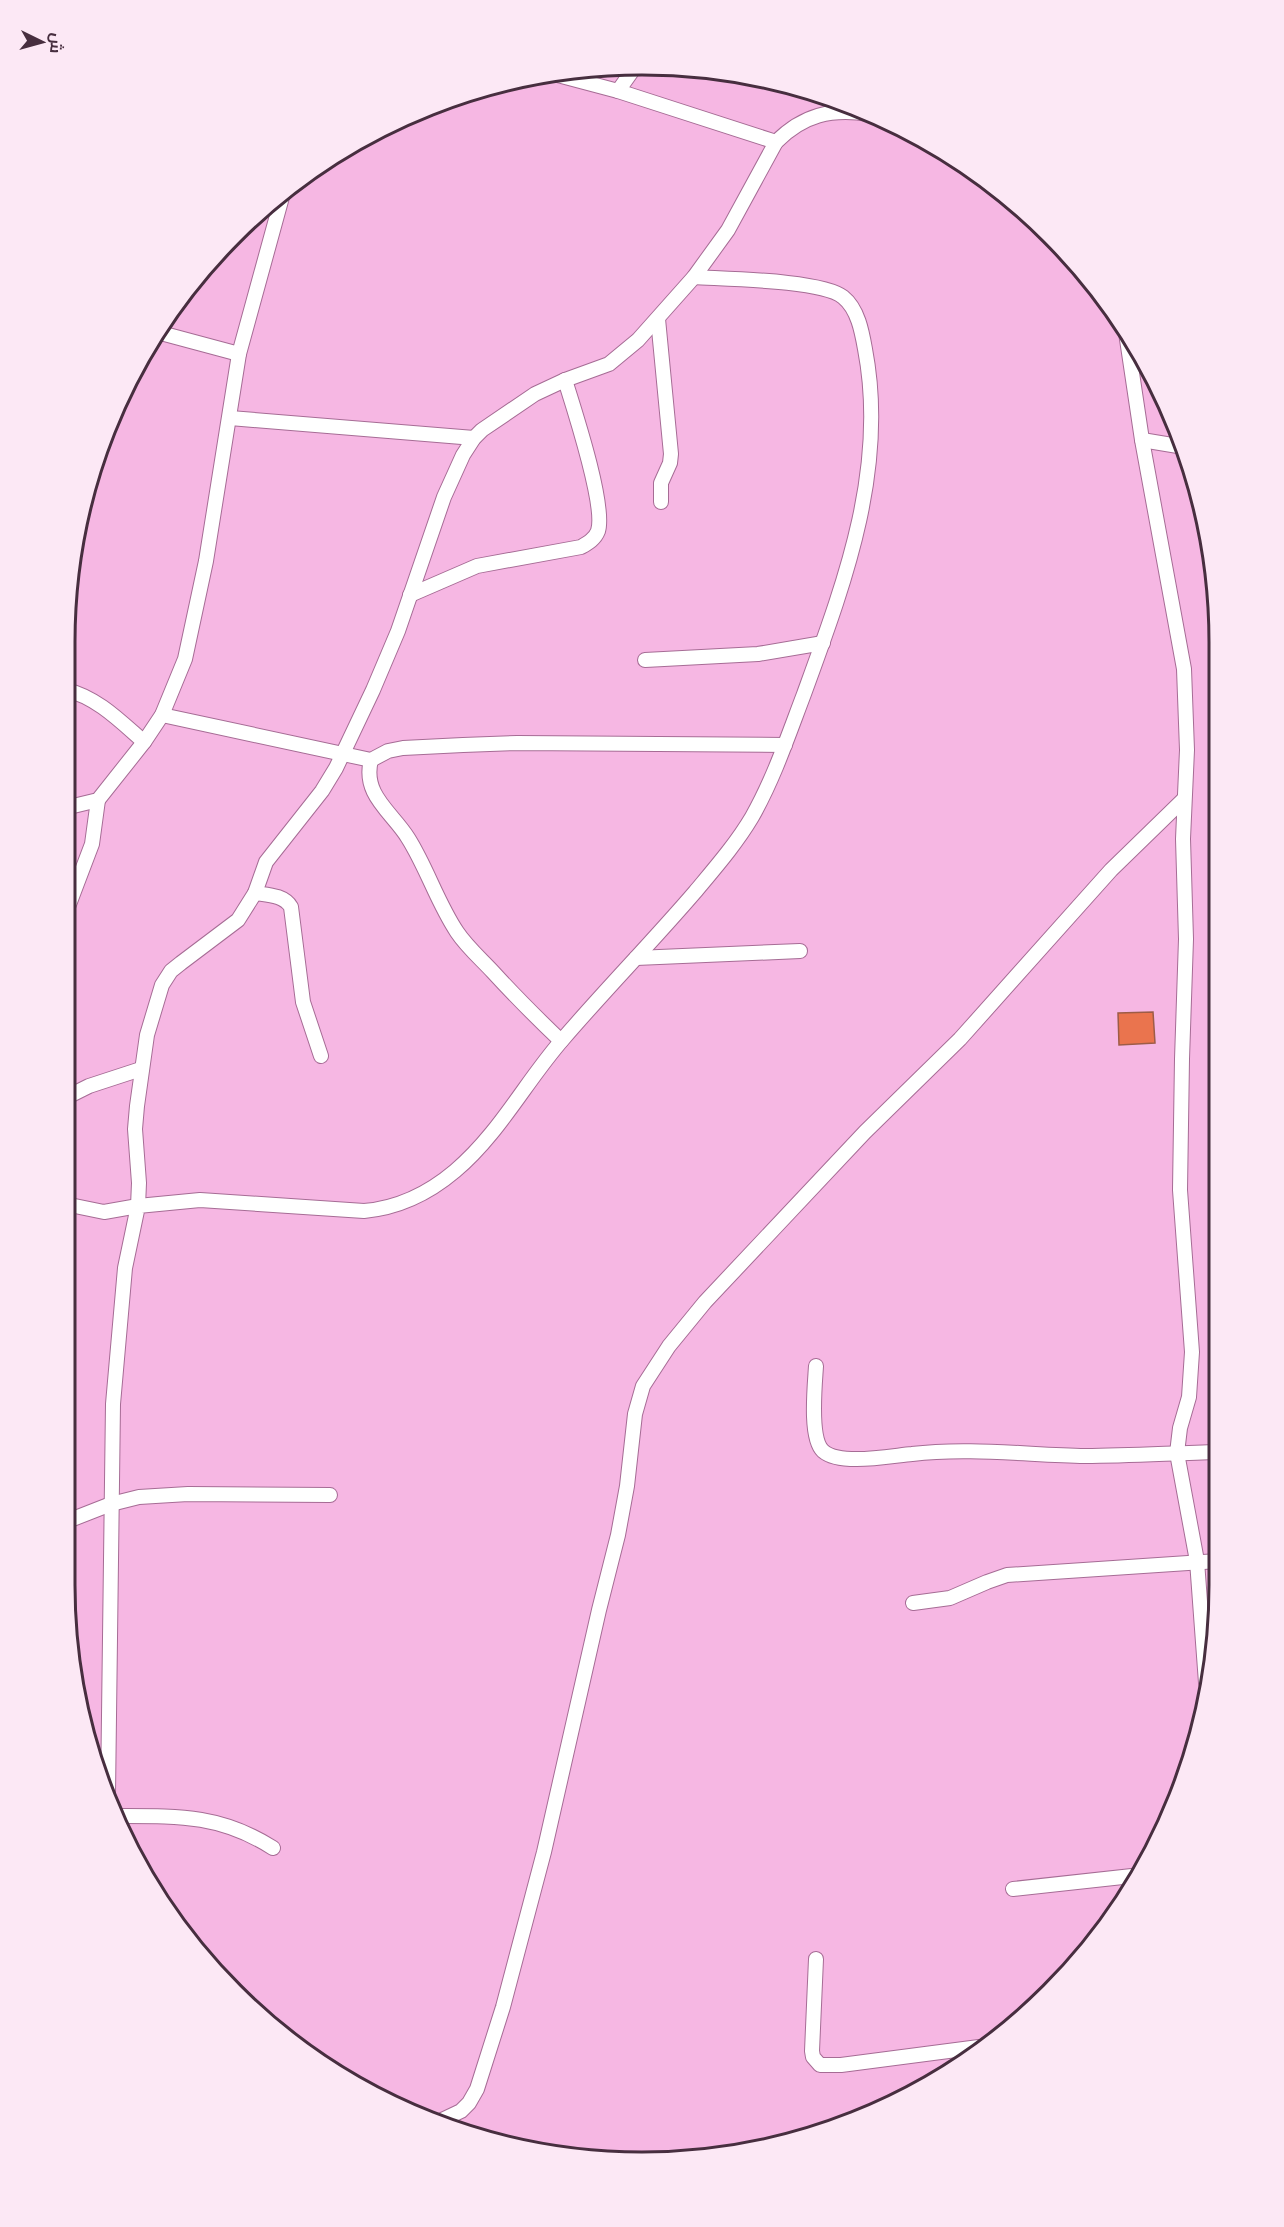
<svg xmlns="http://www.w3.org/2000/svg" width="1284" height="2227" viewBox="0 0 1284 2227" font-family="'Space Grotesk',Cairo,sans-serif">
<style>
.building{fill:#ea744e;stroke:#9d5c47;stroke-width:1.5}
.lines{fill:none;stroke-linecap:round;stroke-linejoin:round}
.street-casing{stroke:#a66c95;stroke-width:16}
.street{stroke:#fff;stroke-width:14}
.rim{fill:none;stroke:#472e3f;stroke-width:3}
</style>
<rect width="100%" height="100%" fill="#f6b7e3"/>
<!-- building -->
<path class="building" d="M1153 1012 1155 1043 1119 1045 1118 1013Z"/>
<g class="lines">
<defs>
<g id="street">
<path d="M554 74 618 91 776 142"/>
<path d="M618 91 635 67"/>
<path d="M658 319 671 454 670 463 661 483V502"/>
<path d="M1125 326 1142 440 1184 669 1187 750 1183 839 1186 939 1182 1059 1180 1190 1192 1352 1189 1397 1180 1428 1177 1453 1197 1561 1206 1683"/>
<path d="M157 332 239 354"/>
<path d="M230 418 474 438"/>
<path d="M1142 440 1184 447"/>
<path d="M410 595 477 566 581 547C588 543 595 539 598 531 606 506 574 409 565 380"/>
<path d="M645 660 758 654 823 643"/>
<path d="M66 690C97 697 121 722 144 742"/>
<path d="M162 715 371 760 388 751 403 748 463 745 517 743 785 745"/>
<path d="M371 760C362 795 392 812 408 838 427 868 437 902 457 932 467 947 481 959 493 972 515 996 538 1019 561 1041"/>
<path d="M65 808 98 800 144 742 162 715 185 659 206 561 239 354 284 190"/>
<path d="M255 893C268 895 284 895 291 907L303 1002 321 1056"/>
<path d="M65 915 92 844 98 800"/>
<path d="M636 958 800 951"/>
<path d="M65 1098 89 1086 141 1069"/>
<path d="M65 1204 104 1212 138 1206 139 1183 135 1129 137 1106 147 1035 162 985 171 971 181 963 238 920 255 893 266 862 322 791 336 768 373 690 398 631 444 497 463 455 474 438 482 430 535 394 565 380 609 364 638 340 694 277 728 230 776 142C803 115 831 108 869 114"/>
<path d="M816 1366C815 1384 809 1438 823 1451 840 1466 890 1456 912 1454 967 1447 1029 1455 1085 1456 1129 1456 1174 1453 1218 1452"/>
<path d="M65 1522 111 1504 139 1497 188 1494 330 1495"/>
<path d="M913 1603 950 1598 987 1582 1007 1575 1218 1561"/>
<path d="M108 1794 113 1404 125 1268 138 1206 200 1200 364 1211C398 1208 429 1193 455 1171 499 1134 526 1081 563 1039 606 989 652 942 695 892 715 868 736 844 752 817 774 778 788 736 804 694 844 584 888 469 865 349 862 332 858 309 843 297 822 280 725 279 694 277"/>
<path d="M119 1816C179 1816 221 1815 273 1848"/>
<path d="M1013 1889 1141 1875"/>
<path d="M816 1959 812 2051 813 2057 820 2065H841L979 2047"/>
<path d="M442 2120 461 2111 469 2103 477 2089 503 2007 544 1852 599 1610 618 1535 627 1486 635 1414 643 1386 669 1346 705 1302 865 1132 960 1039 1111 870 1184 799"/>
</g>
</defs>
<!-- street casing -->
<use href="#street" class="street-casing"/>
<!-- street -->
<use href="#street" class="street"/>
</g>
<!-- crop -->
<path d="M0 0H1284V2227H0ZM642 75H642A567 567 0 0 1 1209 642V1585A567 567 0 0 1 642 2152H642A567 567 0 0 1 75 1585V642A567 567 0 0 1 642 75Z" fill="#fce8f5" fill-rule="evenodd"/>
<path class="rim" d="M642 75H642A567 567 0 0 1 1209 642V1585A567 567 0 0 1 642 2152H642A567 567 0 0 1 75 1585V642A567 567 0 0 1 642 75Z"/>
<!-- north arrow -->
<g transform="translate(42 42) rotate(95)" stroke="#fce8f5" stroke-width="4.5" paint-order="stroke">
<path d="M0-4.5L10 22L0 15L-10 22Z" fill="#472e3f"/>
<text y="-9" font-size="16" font-weight="bold" text-anchor="middle" fill="#472e3f">ش</text>
</g>
</svg>
